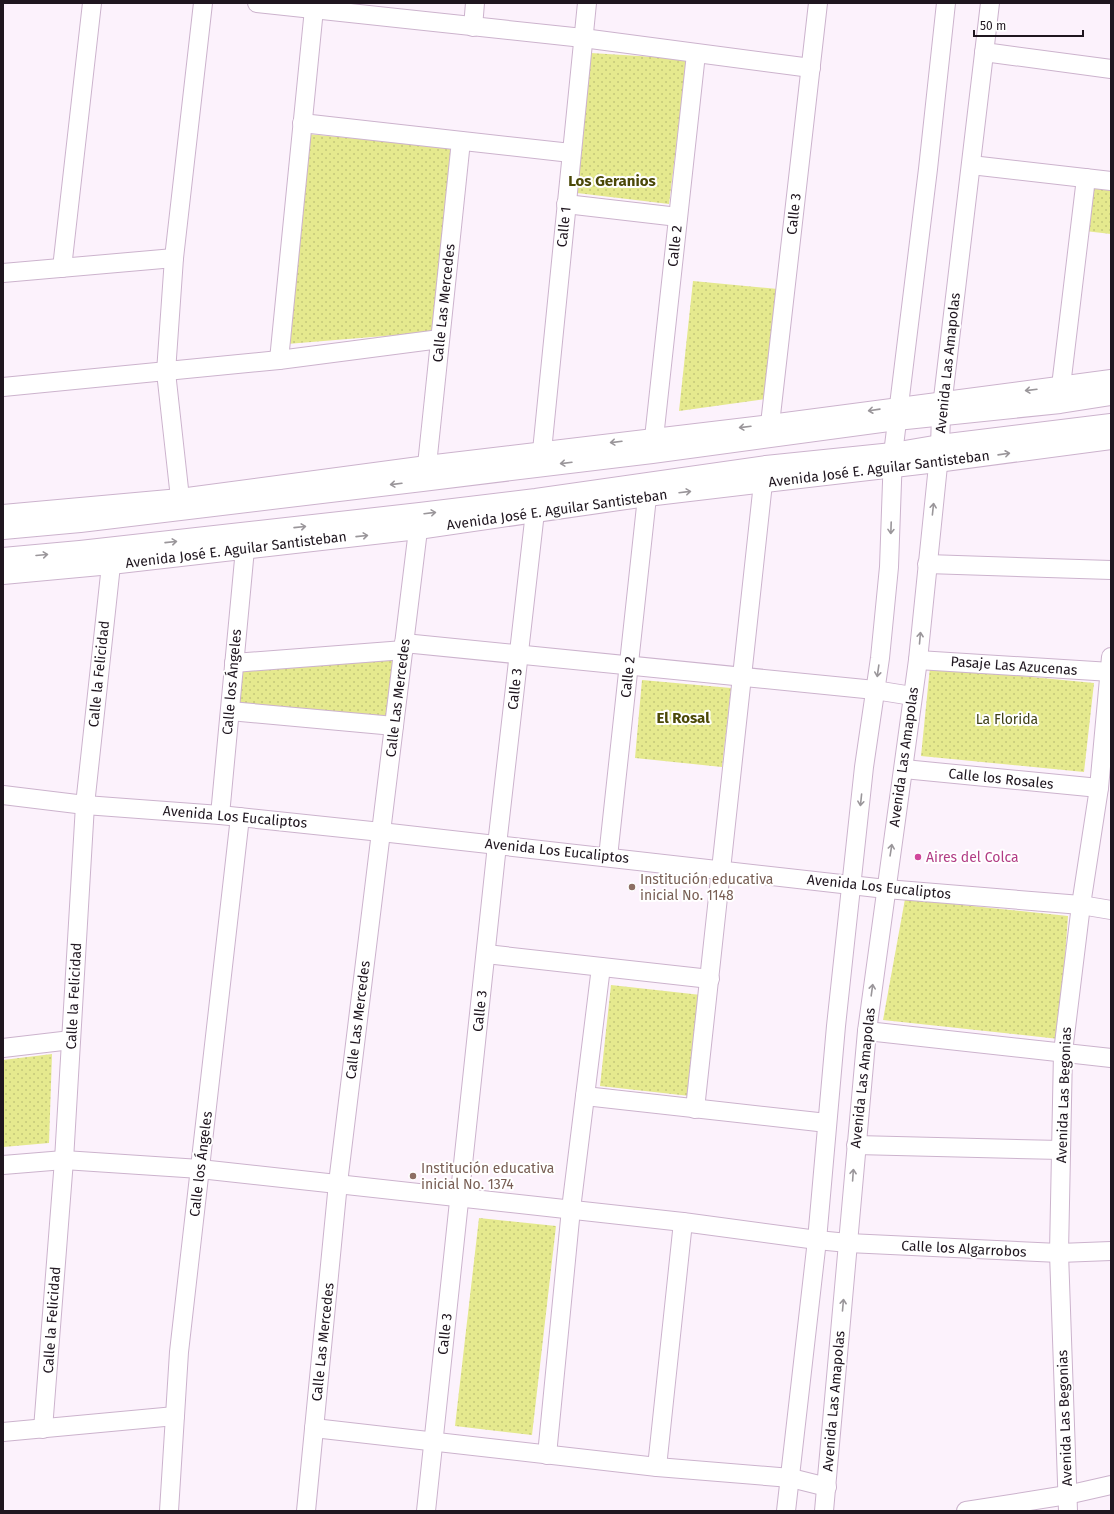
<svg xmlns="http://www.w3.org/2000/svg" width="1114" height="1514" viewBox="0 0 1114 1514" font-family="'Fira Sans',sans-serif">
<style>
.park{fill:url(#park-dots)}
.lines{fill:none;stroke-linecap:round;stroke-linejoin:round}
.minor-casing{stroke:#ccb3cd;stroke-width:20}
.major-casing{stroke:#ccb3cd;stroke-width:24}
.minor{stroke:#fff;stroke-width:18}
.major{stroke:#fff;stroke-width:22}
.oneway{stroke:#9a969a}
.hotel-dot{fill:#d1479c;stroke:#fff;stroke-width:1.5}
.education-dot{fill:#8d6e63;stroke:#fff;stroke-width:1.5}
.labels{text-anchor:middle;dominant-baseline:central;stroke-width:4;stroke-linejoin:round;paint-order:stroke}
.street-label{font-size:14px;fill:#1f161f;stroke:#fff}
.park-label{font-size:14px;fill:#3e3f17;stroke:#fff}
.hotel-label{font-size:14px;fill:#b23c85;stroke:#fff;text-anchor:start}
.education-label{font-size:14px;fill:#785e54;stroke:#fff;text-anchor:start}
.neighbourhood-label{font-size:15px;font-weight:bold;fill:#4b4807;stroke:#fff}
</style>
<defs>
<pattern id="park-dots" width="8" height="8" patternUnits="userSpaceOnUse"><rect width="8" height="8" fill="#e5e98e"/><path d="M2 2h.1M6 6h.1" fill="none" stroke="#c4c77a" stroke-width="1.8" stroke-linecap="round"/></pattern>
</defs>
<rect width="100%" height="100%" fill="#fcf2fc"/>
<!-- park -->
<g class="park">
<path d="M591 53 687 59 669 204 577 193Z"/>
<path d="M308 134 453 148 433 332 287 344Z"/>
<path d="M1091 185 1111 188V234L1085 231Z"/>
<path d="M693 281 778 289 765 399 679 411Z"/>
<path d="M398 656 388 726 236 706 241 667Z"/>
<path d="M930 667 1094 683 1084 772 921 756Z"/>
<path d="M642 680 731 688 722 767 635 758Z"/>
<path d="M905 899 1068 916 1059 1039 883 1020Z"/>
<path d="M611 985 701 995 690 1096 600 1086Z"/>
<path d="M52 1054 49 1143 3 1147V1060Z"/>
<path d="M479 1218 556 1226 532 1435 455 1426Z"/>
</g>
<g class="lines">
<defs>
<g id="minor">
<path d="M257 3 583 38 811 68"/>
<path d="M473 27 475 3"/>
<path d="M984 52 1111 69"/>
<path d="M302 123 571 153"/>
<path d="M971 165 1111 181"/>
<path d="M566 204 678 217"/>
<path d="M62 268 92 3"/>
<path d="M3 273 174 258"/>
<path d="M279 360 314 9"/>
<path d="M1061 386 1086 178"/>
<path d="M3 387 279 360 440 339"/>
<path d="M770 424 818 3"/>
<path d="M654 438 696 54"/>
<path d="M542 451 587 3"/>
<path d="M427 465 461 141"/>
<path d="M180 498 166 372 174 258 203 3"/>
<path d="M3 514 180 498 427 465 770 424 1111 379"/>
<path d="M927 564 1111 570"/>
<path d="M3 575 111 565 418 530 647 497 937 463 1111 440"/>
<path d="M404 643 875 690 912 696"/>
<path d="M918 660 1111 672"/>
<path d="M234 663 404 650"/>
<path d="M230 711 394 726"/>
<path d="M904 769 1099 788"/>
<path d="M3 795 85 805 220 815 381 832 886 889 1081 905 1111 910"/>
<path d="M220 815 245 549"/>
<path d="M608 857 647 497"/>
<path d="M486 954 710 979"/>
<path d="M867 1031 1111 1058"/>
<path d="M3 1048 71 1040"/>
<path d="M585 1096 827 1123"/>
<path d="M695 1109 763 483"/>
<path d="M856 1145 1061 1150"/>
<path d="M3 1165 64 1160 200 1169 683 1222 817 1240 848 1243 1059 1253 1111 1251"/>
<path d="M314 1428 657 1467 791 1478 827 1487"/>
<path d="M43 1429 64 1160 85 805 111 565"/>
<path d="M3 1432 175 1416"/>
<path d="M547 1455 571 1209 601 967"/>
<path d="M657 1467 683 1222"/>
<path d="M169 1511 179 1352 240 817"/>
<path d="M306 1511 338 1183 418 530"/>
<path d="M426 1511 497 845 535 512"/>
<path d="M786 1511 817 1240 836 1026 864 767 880 658 889 567 893 454 928 169 946 3"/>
<path d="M824 1511 867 1031 918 660 940 446 941 415 990 3"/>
<path d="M966 1511 1067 1495 1111 1485"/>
<path d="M1068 1511 1059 1253 1063 1052 1081 905 1099 788 1111 657"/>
</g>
<g id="major">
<path d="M3 528 80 521 422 480 652 452 896 419 1060 402 1111 394"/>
<path d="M3 559 80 552 420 514 536 500 766 467 893 454 940 446 1111 425"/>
</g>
</defs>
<!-- minor casing -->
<use href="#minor" class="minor-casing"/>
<!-- major casing -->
<use href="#major" class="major-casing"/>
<!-- minor -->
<use href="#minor" class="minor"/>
<!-- major -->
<use href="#major" class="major"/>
</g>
<!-- one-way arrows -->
<defs><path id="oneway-shaft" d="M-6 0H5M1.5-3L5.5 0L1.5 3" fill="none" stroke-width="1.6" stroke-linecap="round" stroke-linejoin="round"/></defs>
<g class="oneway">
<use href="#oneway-shaft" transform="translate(1031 390) rotate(173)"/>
<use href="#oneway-shaft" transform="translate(874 410) rotate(172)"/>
<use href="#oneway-shaft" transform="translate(745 427) rotate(173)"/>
<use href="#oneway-shaft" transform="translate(616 442) rotate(173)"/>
<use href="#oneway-shaft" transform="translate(1004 454) rotate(-8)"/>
<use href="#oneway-shaft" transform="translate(566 463) rotate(173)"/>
<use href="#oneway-shaft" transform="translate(396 484) rotate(173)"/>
<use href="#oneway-shaft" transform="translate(685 492) rotate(-7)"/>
<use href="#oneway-shaft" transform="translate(933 509) rotate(-84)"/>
<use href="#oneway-shaft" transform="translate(430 513) rotate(-7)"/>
<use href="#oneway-shaft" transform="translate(300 527) rotate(-6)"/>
<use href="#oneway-shaft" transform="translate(891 528) rotate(92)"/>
<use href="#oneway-shaft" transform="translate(362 536) rotate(-6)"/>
<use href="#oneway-shaft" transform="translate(171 542) rotate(-6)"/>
<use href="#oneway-shaft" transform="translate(42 555) rotate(-5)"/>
<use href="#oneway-shaft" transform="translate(920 638) rotate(-85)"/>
<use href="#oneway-shaft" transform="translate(878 671) rotate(98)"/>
<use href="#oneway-shaft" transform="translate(861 800) rotate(96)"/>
<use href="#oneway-shaft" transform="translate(891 850) rotate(-81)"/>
<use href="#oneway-shaft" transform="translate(872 990) rotate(-82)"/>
<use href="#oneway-shaft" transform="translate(853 1175) rotate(-86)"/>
<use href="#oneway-shaft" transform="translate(843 1305) rotate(-85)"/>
</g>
<!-- markers -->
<circle class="hotel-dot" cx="918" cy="857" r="4"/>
<g class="education-dot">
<circle cx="632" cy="887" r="4"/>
<circle cx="413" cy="1176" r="4"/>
</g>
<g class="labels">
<!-- street labels -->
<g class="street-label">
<text transform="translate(794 214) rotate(-84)">Calle 3</text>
<text transform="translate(564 227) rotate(-84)">Calle 1</text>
<text transform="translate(675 246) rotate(-84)">Calle 2</text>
<text transform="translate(444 303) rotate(-84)">Calle Las Mercedes</text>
<text transform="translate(948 363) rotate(-84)">Avenida Las Amapolas</text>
<text transform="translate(879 469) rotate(-7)">Avenida José E. Aguilar Santisteban</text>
<text transform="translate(557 510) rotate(-8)">Avenida José E. Aguilar Santisteban</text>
<text transform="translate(236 550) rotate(-7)">Avenida José E. Aguilar Santisteban</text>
<text transform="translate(1014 666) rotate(4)">Pasaje Las Azucenas</text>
<text transform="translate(99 674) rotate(-84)">Calle la Felicidad</text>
<text transform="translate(628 677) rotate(-84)">Calle 2</text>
<text transform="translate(232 682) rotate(-85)">Calle los Ángeles</text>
<text transform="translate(515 689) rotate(-84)">Calle 3</text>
<text transform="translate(398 698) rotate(-83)">Calle Las Mercedes</text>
<text transform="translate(904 757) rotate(-82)">Avenida Las Amapolas</text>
<text transform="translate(1001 779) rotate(6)">Calle los Rosales</text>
<text transform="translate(235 817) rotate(5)">Avenida Los Eucaliptos</text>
<text transform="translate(557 851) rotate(6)">Avenida Los Eucaliptos</text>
<text transform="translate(879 887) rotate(6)">Avenida Los Eucaliptos</text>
<text transform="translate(74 996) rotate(-87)">Calle la Felicidad</text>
<text transform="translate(480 1011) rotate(-84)">Calle 3</text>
<text transform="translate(358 1020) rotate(-83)">Calle Las Mercedes</text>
<text transform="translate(863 1078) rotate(-84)">Avenida Las Amapolas</text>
<text transform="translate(1064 1095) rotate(-88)">Avenida Las Begonias</text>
<text transform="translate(201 1164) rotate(-83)">Calle los Ángeles</text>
<text transform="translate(964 1249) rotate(3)">Calle los Algarrobos</text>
<text transform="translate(52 1320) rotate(-86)">Calle la Felicidad</text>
<text transform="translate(445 1334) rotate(-84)">Calle 3</text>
<text transform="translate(323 1342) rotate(-84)">Calle Las Mercedes</text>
<text transform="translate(834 1401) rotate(-85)">Avenida Las Amapolas</text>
<text transform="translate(1065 1418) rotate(-92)">Avenida Las Begonias</text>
</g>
<!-- park labels -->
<g class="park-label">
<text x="1007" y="719">La Florida</text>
</g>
<!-- hotel labels -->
<g class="hotel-label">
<text x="926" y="857">Aires del Colca</text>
</g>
<!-- education labels -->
<g class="education-label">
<text x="640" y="879">Institución educativa<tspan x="640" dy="16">inicial No. 1148</tspan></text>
<text x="421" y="1168">Institución educativa<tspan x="421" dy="16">inicial No. 1374</tspan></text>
</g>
<!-- neighbourhood labels -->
<g class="neighbourhood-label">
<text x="612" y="181">Los Geranios</text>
<text x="683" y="718">El Rosal</text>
</g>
</g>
<!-- border -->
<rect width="1114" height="1514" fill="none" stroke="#1f161f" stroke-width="8"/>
<!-- scale -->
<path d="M974 30v6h109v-6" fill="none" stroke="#1f161f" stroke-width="2"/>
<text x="980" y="30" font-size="12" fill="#1f161f" stroke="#ffffff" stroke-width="3" paint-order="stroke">50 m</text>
</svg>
